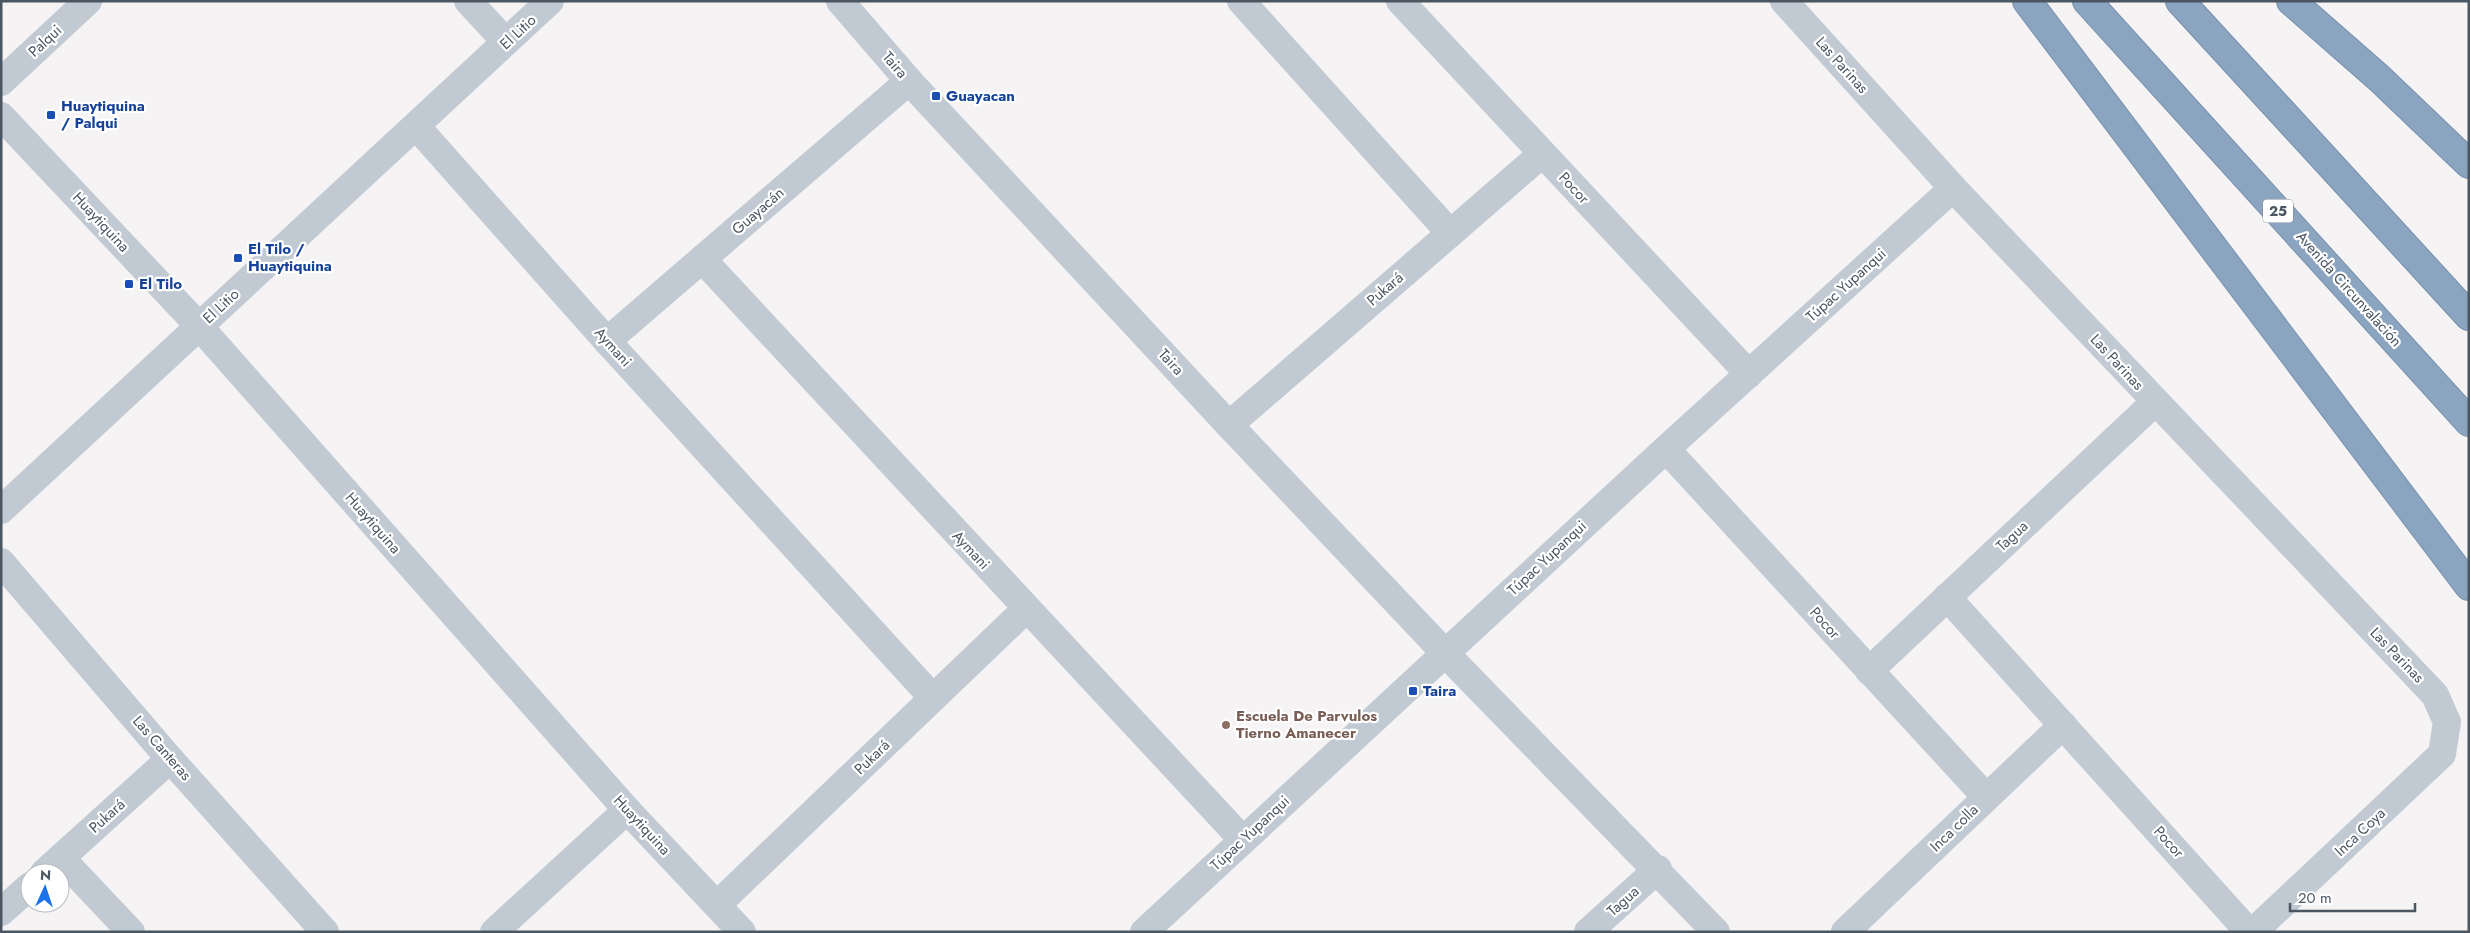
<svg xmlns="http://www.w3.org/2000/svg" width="2470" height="933" viewBox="0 0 2470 933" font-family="Jost,sans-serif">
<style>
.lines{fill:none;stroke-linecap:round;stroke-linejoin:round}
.highway-casing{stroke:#7690ad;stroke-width:30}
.minor{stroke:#c1cad2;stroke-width:28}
.highway{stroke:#8ba5c1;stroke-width:28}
.transit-dot{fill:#1a4fb4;stroke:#fff;stroke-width:2}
.education-dot{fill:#8d6e63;stroke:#fff;stroke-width:2}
.labels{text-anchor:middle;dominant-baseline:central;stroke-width:4.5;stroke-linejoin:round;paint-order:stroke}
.shield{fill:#fff;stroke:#808990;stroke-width:1}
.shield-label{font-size:14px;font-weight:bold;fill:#4a5661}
.street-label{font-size:15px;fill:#4a5661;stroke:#fff}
.transit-label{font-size:15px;font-weight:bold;fill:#164399;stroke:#fff;text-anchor:start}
.education-label{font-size:15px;font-weight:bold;fill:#785e54;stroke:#fff;text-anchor:start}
</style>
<rect width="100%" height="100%" fill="#f5f3f3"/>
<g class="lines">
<defs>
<g id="highway">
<path d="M2027 1 2469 586"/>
<path d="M2087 1 2469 422"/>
<path d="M2180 1 2469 316"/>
<path d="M2291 1 2379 78 2469 164"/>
</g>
</defs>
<!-- highway casing -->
<use href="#highway" class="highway-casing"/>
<!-- minor -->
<g class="minor">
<path d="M468 1 506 42"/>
<path d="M840 1 909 81 1229 425 1445 653 1716 932"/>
<path d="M1241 1 1450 233"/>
<path d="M1400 1 1749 374"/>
<path d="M1784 1 1953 188 2435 695 2447 722 2442 754 2253 932"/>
<path d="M1 82 88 1"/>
<path d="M1 116 199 326 627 810 742 932"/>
<path d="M416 126 607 341 933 698"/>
<path d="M702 259 1242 839"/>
<path d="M607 341 909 81"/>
<path d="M1229 425 1542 154"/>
<path d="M1666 449 1986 797"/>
<path d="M1 510 550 1"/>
<path d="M1 562 170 759 325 932"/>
<path d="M1947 597 2249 932"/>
<path d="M1869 671 2155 402"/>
<path d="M61 858 131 932"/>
<path d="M44 873 170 759"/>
<path d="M717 905 1026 609"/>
<path d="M1 912 30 886"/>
<path d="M494 932 627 810"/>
<path d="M1144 932 1666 449 1953 188"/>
<path d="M1588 932 1658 869"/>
<path d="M1845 932 2063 725"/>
</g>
<!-- highway -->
<use href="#highway" class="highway"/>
</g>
<!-- markers -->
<g class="transit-dot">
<rect x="931" y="91" width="10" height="10" rx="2.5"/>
<rect x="46" y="110" width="10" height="10" rx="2.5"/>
<rect x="233" y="253" width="10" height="10" rx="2.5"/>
<rect x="124" y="279" width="10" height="10" rx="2.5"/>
<rect x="1408" y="686" width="10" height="10" rx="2.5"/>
</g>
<circle class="education-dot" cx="1226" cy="725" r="5"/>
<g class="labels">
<!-- shield labels -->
<rect class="shield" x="2263" y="199.5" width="30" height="23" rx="4"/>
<g class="shield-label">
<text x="2278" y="211">25</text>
</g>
<!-- street labels -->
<g class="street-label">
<text transform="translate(518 32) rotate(-43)">El Litio</text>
<text transform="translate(45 41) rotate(-43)">Palqui</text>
<text transform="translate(895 65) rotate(49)">Taira</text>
<text transform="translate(1842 65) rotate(48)">Las Parinas</text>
<text transform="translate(1574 188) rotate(47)">Pocor</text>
<text transform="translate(758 211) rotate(-41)">Guayacán</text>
<text transform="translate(101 222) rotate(47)">Huaytiquina</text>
<text transform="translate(1846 285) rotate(-42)">Túpac Yupanqui</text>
<text transform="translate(1385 289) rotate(-41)">Pukará</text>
<text transform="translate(2349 289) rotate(48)">Avenida Circunvalación</text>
<text transform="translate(221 306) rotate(-43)">El Litio</text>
<text transform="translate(613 347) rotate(48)">Aymani</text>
<text transform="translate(1171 362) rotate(47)">Taira</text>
<text transform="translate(2117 362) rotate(47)">Las Parinas</text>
<text transform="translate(373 523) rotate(49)">Huaytiquina</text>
<text transform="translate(2012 536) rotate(-43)">Tagua</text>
<text transform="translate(971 550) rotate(47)">Aymani</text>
<text transform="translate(1547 558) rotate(-43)">Túpac Yupanqui</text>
<text transform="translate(1825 623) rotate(48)">Pocor</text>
<text transform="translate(2397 655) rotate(46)">Las Parinas</text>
<text transform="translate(162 748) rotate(49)">Las Canteras</text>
<text transform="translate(872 757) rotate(-44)">Pukará</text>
<text transform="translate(107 816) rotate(-42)">Pukará</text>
<text transform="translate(642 825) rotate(47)">Huaytiquina</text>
<text transform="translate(1954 828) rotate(-44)">Inca colla</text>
<text transform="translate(2360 832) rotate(-43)">Inca Coya</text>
<text transform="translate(1250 833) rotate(-43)">Túpac Yupanqui</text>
<text transform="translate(2169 842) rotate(48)">Pocor</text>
<text transform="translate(1623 901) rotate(-42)">Tagua</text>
</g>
<!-- transit labels -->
<g class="transit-label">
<text x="946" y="96">Guayacan</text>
<text x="61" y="106">Huaytiquina<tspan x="61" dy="17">/ Palqui</tspan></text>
<text x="248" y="249">El Tilo /<tspan x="248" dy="17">Huaytiquina</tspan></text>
<text x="139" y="284">El Tilo</text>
<text x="1423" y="691">Taira</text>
</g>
<!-- education labels -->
<g class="education-label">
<text x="1236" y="716">Escuela De Parvulos<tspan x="1236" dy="17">Tierno Amanecer</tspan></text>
</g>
</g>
<!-- border -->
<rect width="2470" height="933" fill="none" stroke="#4a5661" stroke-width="5"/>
<!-- north arrow -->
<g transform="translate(45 888) rotate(3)"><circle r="24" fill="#ffffff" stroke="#b7bbc0"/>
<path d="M0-4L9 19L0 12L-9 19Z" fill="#1a73e8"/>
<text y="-8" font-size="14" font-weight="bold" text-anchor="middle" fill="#4a5661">N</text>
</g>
<!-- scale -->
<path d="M2290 903v8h125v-8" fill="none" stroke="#4a5661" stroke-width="2.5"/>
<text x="2298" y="903" font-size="15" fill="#4a5661" stroke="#ffffff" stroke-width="4" paint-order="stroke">20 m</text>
</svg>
